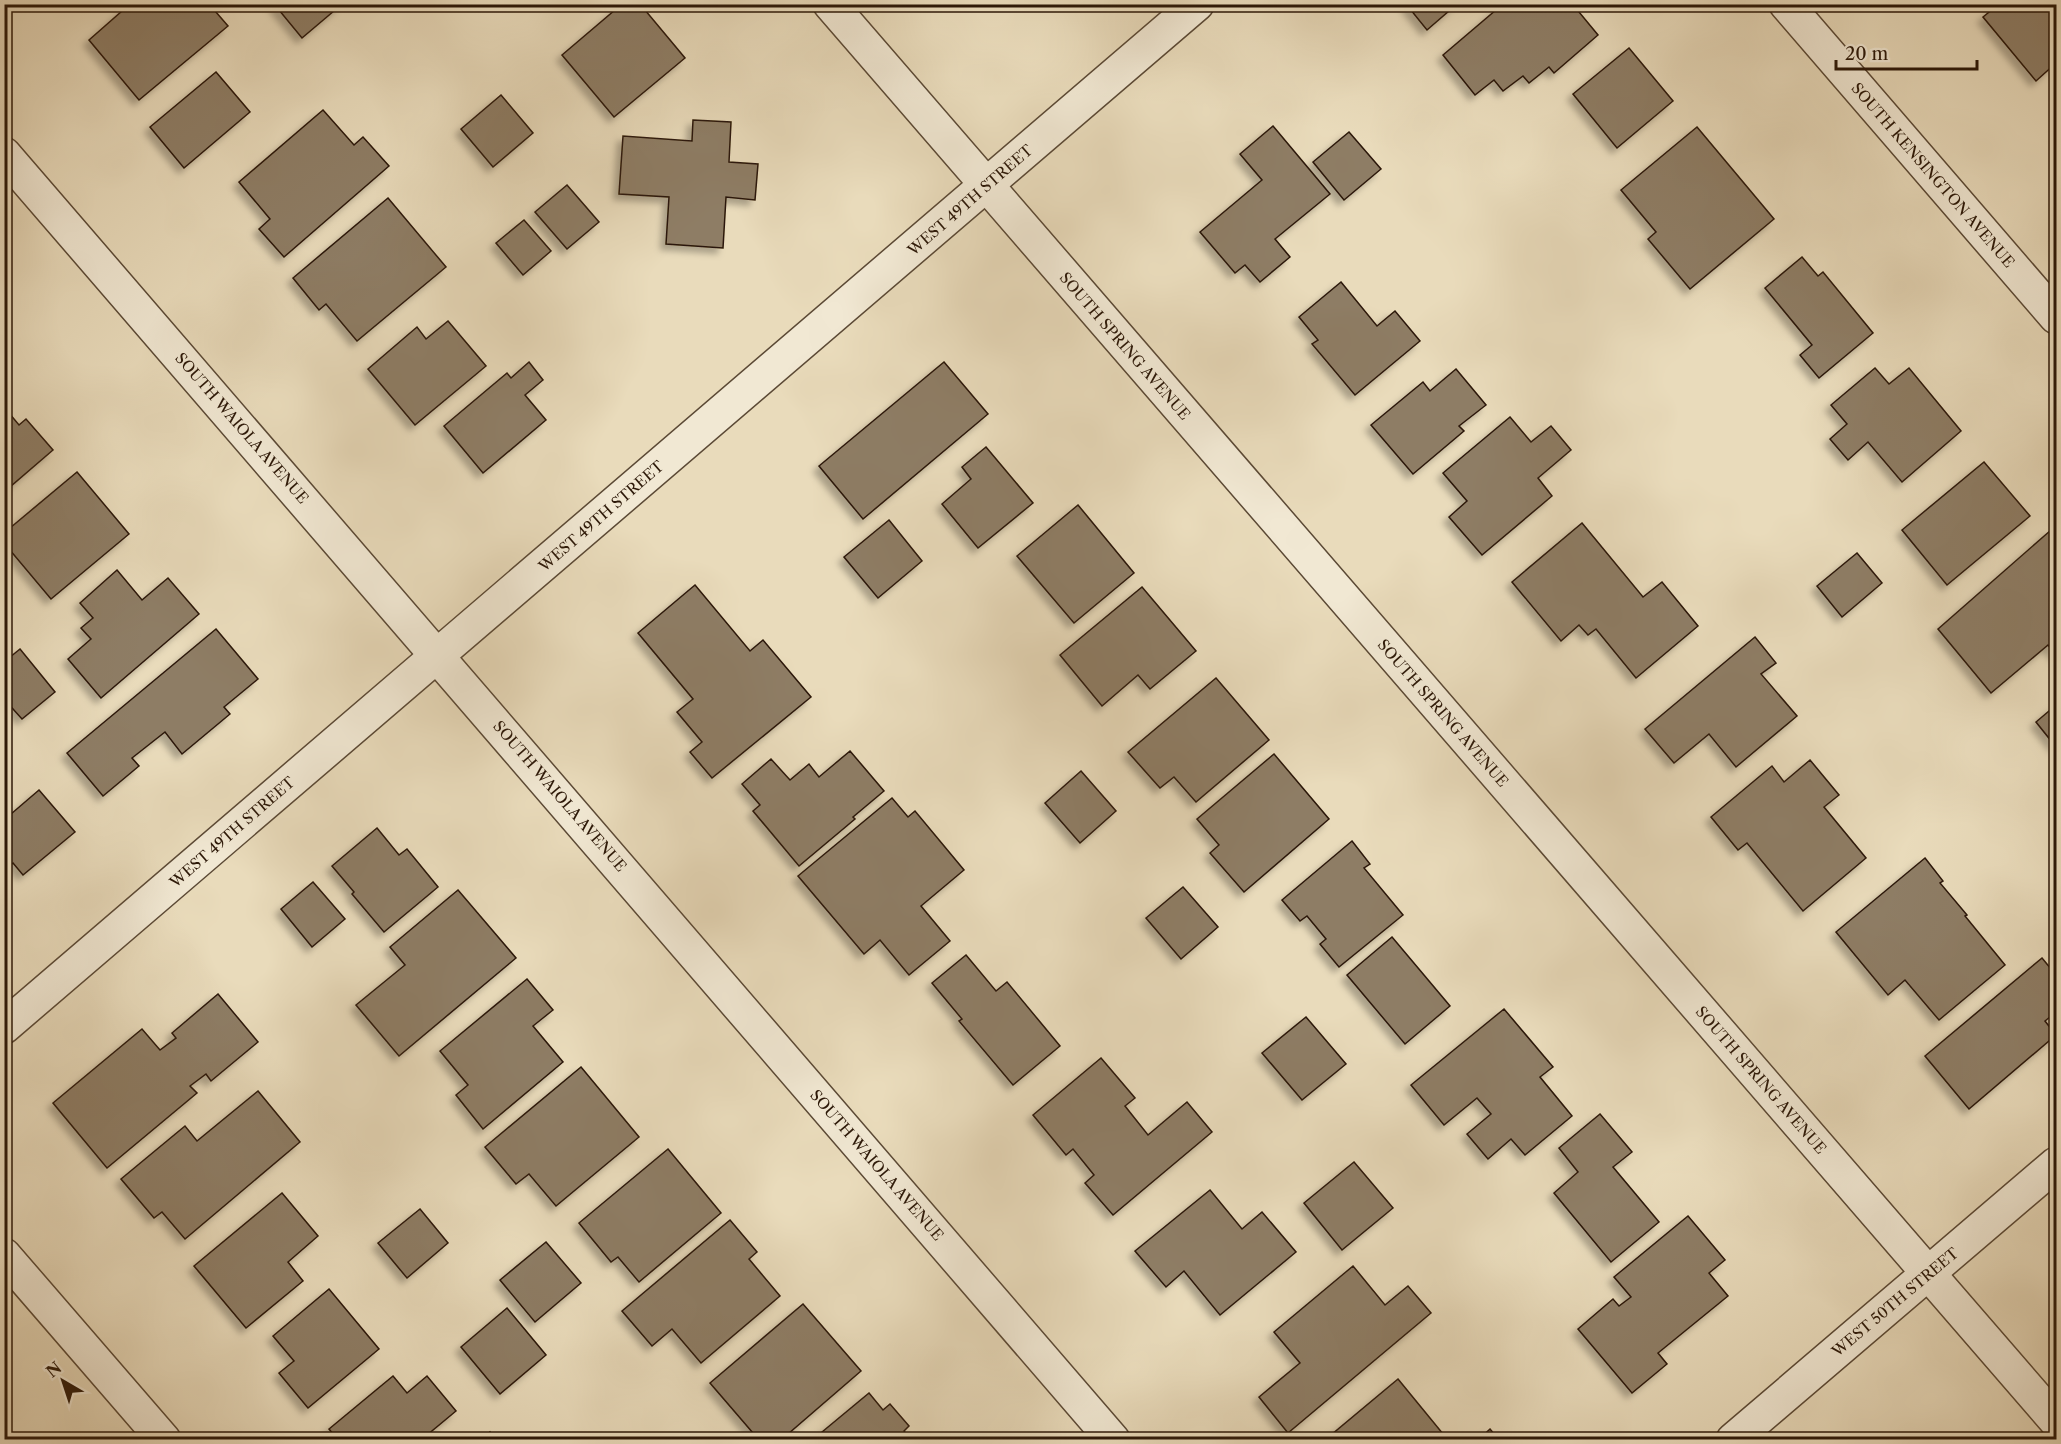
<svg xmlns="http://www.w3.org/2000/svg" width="2061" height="1444" viewBox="0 0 2061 1444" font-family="'Libre Caslon Text',serif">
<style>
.building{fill:#8e7d65;stroke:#2c1808;stroke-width:1.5;filter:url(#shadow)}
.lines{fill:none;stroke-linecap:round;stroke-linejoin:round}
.minor-casing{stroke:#5b4935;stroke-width:36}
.minor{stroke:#f1e8d3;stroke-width:33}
.labels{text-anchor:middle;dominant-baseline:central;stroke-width:4.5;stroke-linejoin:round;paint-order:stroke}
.street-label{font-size:15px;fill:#2c1808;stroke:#f1e8d3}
</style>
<defs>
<filter id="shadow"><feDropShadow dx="-5.5" dy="5.5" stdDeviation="3" flood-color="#0004"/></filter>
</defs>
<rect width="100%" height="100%" fill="#e9dbbb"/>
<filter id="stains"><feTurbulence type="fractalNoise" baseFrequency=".00333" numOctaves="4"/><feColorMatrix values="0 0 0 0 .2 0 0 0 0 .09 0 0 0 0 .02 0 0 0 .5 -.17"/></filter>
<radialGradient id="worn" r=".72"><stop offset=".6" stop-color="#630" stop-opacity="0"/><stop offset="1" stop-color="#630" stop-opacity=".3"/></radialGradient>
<!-- building -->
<g class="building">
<path d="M130 4H209L228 26 139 100 89 40Z"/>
<path d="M274 4H341V5L302 38Z"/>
<path d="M622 4H640L685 58 614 117 562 55Z"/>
<path d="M1406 4H1457L1427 30Z"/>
<path d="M1503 4H1577L1574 6 1598 35 1554 73 1549 67 1529 83 1523 76 1503 91 1494 80 1475 95 1443 55Z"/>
<path d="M1999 4H2056V63L2036 81 1983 17Z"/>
<path d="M1629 48 1673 101 1617 148 1573 94Z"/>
<path d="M216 72 250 112 184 168 150 127Z"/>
<path d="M501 95 533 133 493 167 461 129Z"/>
<path d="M323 110 354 145 363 137 389 166 284 257 259 229 270 219 239 182Z"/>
<path d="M693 120 731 122 729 162 758 164 755 200 726 197 723 248 666 244 669 197 619 194 623 136 692 141Z"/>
<path d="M1273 126 1330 194 1275 239 1290 257 1260 282 1245 265 1235 273 1200 232 1262 180 1240 154Z"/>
<path d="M1697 127 1774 219 1690 289 1648 239 1656 232 1621 190Z"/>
<path d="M1349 132 1381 169 1344 200 1313 162Z"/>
<path d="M567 185 599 222 567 249 535 212Z"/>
<path d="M388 198 446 267 357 341 326 304 319 310 293 278Z"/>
<path d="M524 220 551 251 523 275 496 243Z"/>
<path d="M1802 257 1818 276 1823 272 1873 333 1819 378 1800 355 1812 345 1765 288Z"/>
<path d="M1341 282 1377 326 1395 311 1420 341 1355 395 1312 344 1318 340 1299 317Z"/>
<path d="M448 321 486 366 415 425 368 369 417 327 426 339Z"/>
<path d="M529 362 543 380 525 395 546 420 483 473 444 426 507 373 511 378Z"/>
<path d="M944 362 988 414 863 519 819 466Z"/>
<path d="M1875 368 1889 384 1909 368 1961 431 1902 482 1868 442 1848 460 1830 439 1847 424 1831 405Z"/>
<path d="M1456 369 1486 405 1459 426 1464 431 1413 474 1371 425 1423 382 1430 391Z"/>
<path d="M4 407 19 425 26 419 53 450 4 492Z"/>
<path d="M1510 417 1531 442 1551 426 1571 450 1538 478 1552 496 1482 555 1449 517 1467 501 1443 473Z"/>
<path d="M986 447 1033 503 978 548 942 504 971 479 962 467Z"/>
<path d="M1984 462 2030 516 1947 585 1902 530Z"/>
<path d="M77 472 129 534 51 599 4 543V533Z"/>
<path d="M1078 505 1134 573 1074 623 1017 556Z"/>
<path d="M889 520 922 561 878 598 844 557Z"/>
<path d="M1582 523 1643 597 1662 582 1698 626 1636 678 1596 629 1588 635 1579 625 1561 641 1512 582Z"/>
<path d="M2051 530 2056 537V655L2048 645 1991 693 1938 629Z"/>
<path d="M1857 553 1882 583 1842 617 1817 586Z"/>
<path d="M117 570 142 600 168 578 199 614 101 698 68 659 91 639 81 628 93 618 80 603Z"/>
<path d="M695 585 750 651 763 640 811 697 712 778 690 752 702 742 677 712 693 699 638 633Z"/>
<path d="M1142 587 1196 651 1150 689 1138 675 1102 706 1060 655Z"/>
<path d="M216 629 258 679 224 707 230 714 182 754 165 732 132 758 139 766 103 796 67 753Z"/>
<path d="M1755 637 1776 663 1761 674 1797 716 1736 767 1709 734 1674 763 1645 729Z"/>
<path d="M20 649 55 692 22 719 4 699V662Z"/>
<path d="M1216 678 1269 740 1196 802 1174 777 1160 788 1128 752Z"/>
<path d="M2056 705V747L2036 722Z"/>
<path d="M850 751 884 791 853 817 855 819 799 866 753 811 760 805 742 784 771 759 790 780 809 764 819 777Z"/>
<path d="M1274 754 1329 819 1244 892 1210 853 1219 845 1197 819Z"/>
<path d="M1810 760 1839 795 1824 807 1866 858 1803 911 1747 843 1738 850 1711 817 1772 766 1784 782Z"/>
<path d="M1081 771 1116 811 1080 843 1045 803Z"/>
<path d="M39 790 75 832 23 875 13 863 4 870V820Z"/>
<path d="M892 798 908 817 915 811 964 870 921 906 950 941 909 975 880 940 864 954 798 876Z"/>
<path d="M377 828 399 855 407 849 438 887 384 932 352 894 354 892 332 866Z"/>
<path d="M1352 841 1370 864 1364 868 1403 915 1339 967 1320 944 1326 939 1307 916 1300 921 1282 900Z"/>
<path d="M1925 858 1943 881 1940 883 1967 915 1965 916 2005 965 1939 1020 1905 980 1888 995 1836 932Z"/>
<path d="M313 882 345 919 312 947 281 909Z"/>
<path d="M1183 887 1218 927 1181 959 1146 918Z"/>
<path d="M458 890 516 958 399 1056 356 1005 405 965 390 947Z"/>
<path d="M1392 937 1450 1006 1405 1044 1347 975Z"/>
<path d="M966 955 996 991 1007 982 1060 1046 1013 1085 959 1021 962 1019 932 983Z"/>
<path d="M2042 958 2056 975V1012L2045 1021 2056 1035 1969 1109 1925 1056Z"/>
<path d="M527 979 553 1010 533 1026 563 1062 483 1129 456 1095 468 1085 440 1051Z"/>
<path d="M218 994 258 1042 211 1081 206 1074 190 1086 197 1093 107 1168 53 1103 142 1029 160 1050 176 1038 172 1033Z"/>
<path d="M1504 1009 1553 1067 1540 1077 1572 1116 1525 1155 1511 1139 1488 1159 1467 1134 1491 1114 1477 1098 1444 1125 1411 1085Z"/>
<path d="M1306 1017 1346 1064 1302 1100 1262 1053Z"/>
<path d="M1101 1058 1135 1098 1125 1106 1148 1135 1187 1102 1212 1132 1113 1215 1085 1183 1094 1175 1073 1149 1066 1155 1033 1115Z"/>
<path d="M581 1067 639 1137 556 1206 529 1174 516 1184 485 1147Z"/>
<path d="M258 1091 300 1142 185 1239 162 1212 154 1218 121 1179 185 1126 197 1141Z"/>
<path d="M1600 1114 1632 1152 1613 1167 1659 1222 1611 1262 1554 1193 1578 1172 1559 1148Z"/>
<path d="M668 1149 721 1213 639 1282 618 1257 611 1262 579 1223Z"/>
<path d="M1354 1162 1393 1208 1342 1250 1304 1203Z"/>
<path d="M1210 1190 1242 1229 1262 1212 1296 1252 1220 1315 1184 1271 1166 1287 1135 1251Z"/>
<path d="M282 1193 318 1236 288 1262 303 1281 246 1328 194 1266Z"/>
<path d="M420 1209 448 1243 407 1278 378 1243Z"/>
<path d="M1688 1216 1725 1260 1709 1273 1728 1296 1658 1353 1667 1364 1632 1393 1578 1329 1613 1299 1619 1306 1631 1297 1614 1277Z"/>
<path d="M730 1220 757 1252 749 1259 780 1296 701 1363 672 1329 652 1346 622 1311Z"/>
<path d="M546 1242 581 1283 535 1322 500 1280Z"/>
<path d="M1353 1266 1385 1305 1408 1286 1431 1313 1288 1433 1259 1397 1300 1363 1274 1332Z"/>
<path d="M329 1289 379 1349 308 1408 279 1373 294 1361 273 1336Z"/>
<path d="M803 1304 861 1371 781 1440H759L710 1383Z"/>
<path d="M507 1308 546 1355 500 1394 461 1347Z"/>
<path d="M393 1376 407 1393 427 1376 456 1411 421 1440H383L381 1437 378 1440H338L329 1429Z"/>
<path d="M1398 1379 1448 1440H1325Z"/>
<path d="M869 1393 883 1410 890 1404 909 1426 904 1431 911 1440H829L822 1432Z"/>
<path d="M1490 1429 1499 1440H1478Z"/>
<path d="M490 1432 496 1440H482Z"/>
</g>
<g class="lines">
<defs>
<g id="minor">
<path d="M830 4 2056 1421"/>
<path d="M1786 4 2056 317"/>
<path d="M4 154 1113 1440"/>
<path d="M4 1027 1197 4"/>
<path d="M4 1255 164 1440"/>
<path d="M1733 1440 2056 1164"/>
</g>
</defs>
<!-- minor casing -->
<use href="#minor" class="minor-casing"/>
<!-- minor -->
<use href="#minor" class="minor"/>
</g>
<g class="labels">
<!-- street labels -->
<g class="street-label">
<text transform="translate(1933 175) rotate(49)">SOUTH KENSINGTON AVENUE</text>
<text transform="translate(970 200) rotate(-41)">WEST 49TH STREET</text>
<text transform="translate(1125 346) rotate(49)">SOUTH SPRING AVENUE</text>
<text transform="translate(242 428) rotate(49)">SOUTH WAIOLA AVENUE</text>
<text transform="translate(601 516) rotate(-41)">WEST 49TH STREET</text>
<text transform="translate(1443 713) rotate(49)">SOUTH SPRING AVENUE</text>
<text transform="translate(560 796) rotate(49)">SOUTH WAIOLA AVENUE</text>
<text transform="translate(232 832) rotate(-41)">WEST 49TH STREET</text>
<text transform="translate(1761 1080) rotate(49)">SOUTH SPRING AVENUE</text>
<text transform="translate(877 1165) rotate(49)">SOUTH WAIOLA AVENUE</text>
<text transform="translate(1895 1302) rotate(-40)">WEST 50TH STREET</text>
</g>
</g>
<!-- margin -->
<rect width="2061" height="1444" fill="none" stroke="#e9dbbb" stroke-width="24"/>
<rect x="6" y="6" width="2049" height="1432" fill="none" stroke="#2c1808" stroke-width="3"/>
<rect x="12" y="12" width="2037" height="1420" fill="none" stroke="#2c1808" stroke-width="1.5"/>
<!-- north arrow -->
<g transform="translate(63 1381) rotate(321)" stroke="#f1e8d3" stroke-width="4.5" paint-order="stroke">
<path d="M0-4.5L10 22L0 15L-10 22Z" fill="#2c1808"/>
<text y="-9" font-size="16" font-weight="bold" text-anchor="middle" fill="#2c1808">N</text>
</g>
<!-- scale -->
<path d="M1836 60v9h141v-9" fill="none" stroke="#2c1808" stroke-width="3"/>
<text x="1845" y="60" font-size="18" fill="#2c1808" stroke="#f1e8d3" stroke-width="4.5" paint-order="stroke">20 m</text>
<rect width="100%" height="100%" filter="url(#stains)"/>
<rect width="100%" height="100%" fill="url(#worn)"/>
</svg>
